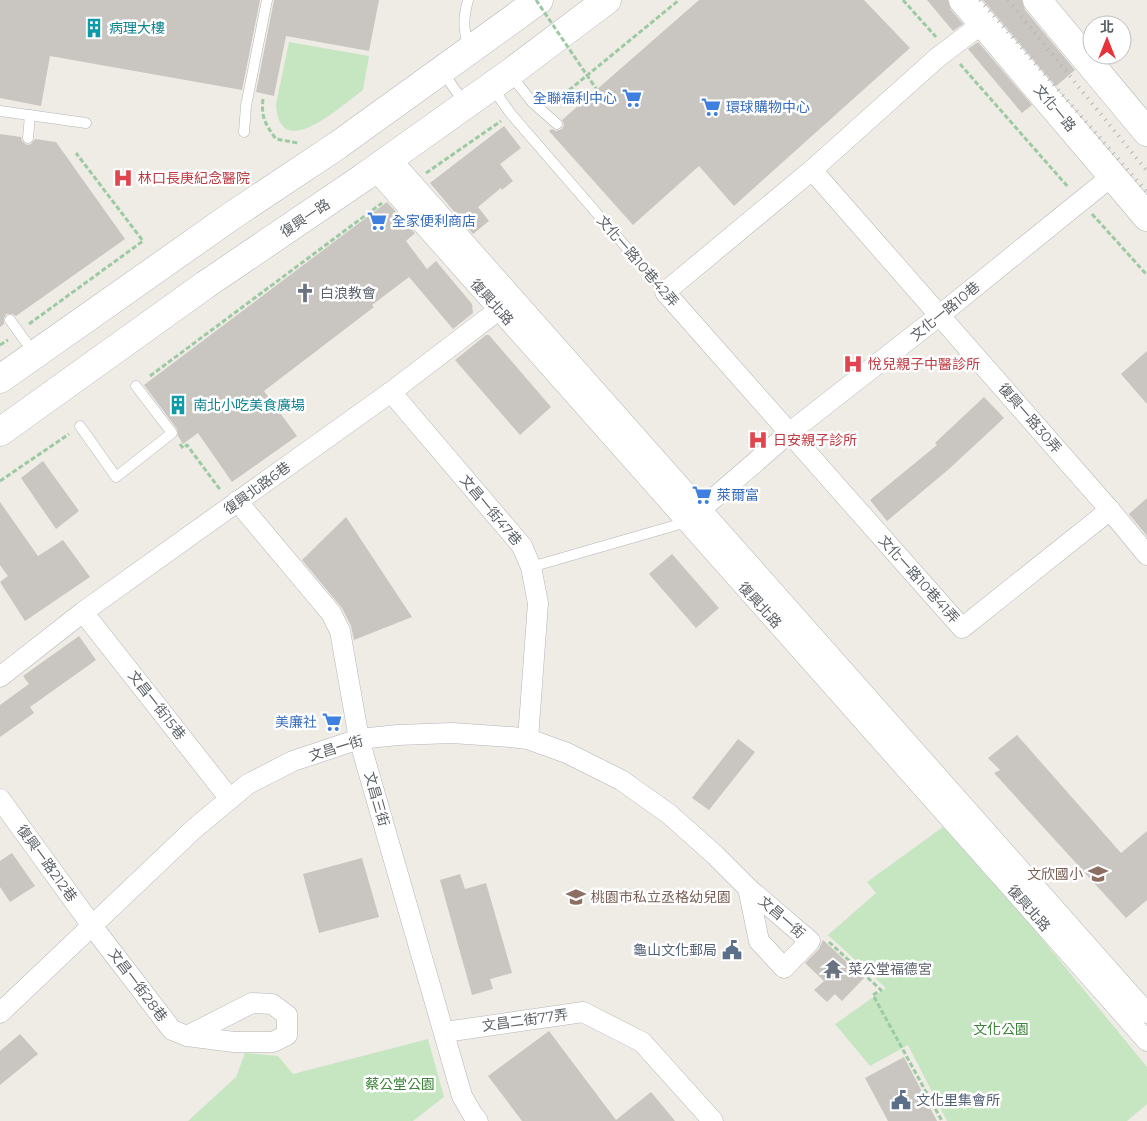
<svg xmlns="http://www.w3.org/2000/svg" width="1147" height="1121" viewBox="0 0 1147 1121" font-family="Montserrat,'Noto Sans TC',sans-serif">
<style>
.green{fill:#c6e6c1}
.building{fill:#c9c6c1}
.lines{fill:none;stroke-linecap:round;stroke-linejoin:round}
.lane-casing{stroke:#b2b6b9;stroke-width:11}
.street-casing{stroke:#b2b6b9;stroke-width:21}
.secondary-casing{stroke:#b3b8bc;stroke-width:29}
.path{stroke:#9ccaa3;stroke-width:3;stroke-dasharray:5 2.5;stroke-linecap:butt}
.lane{stroke:#fff;stroke-width:10}
.street{stroke:#fff;stroke-width:20}
.secondary{stroke:#fff;stroke-width:28}
.rail{stroke:#b3b4b5;stroke-width:4;stroke-dasharray:1 6;stroke-linecap:butt}
.path-bridge{stroke:#9ccaa3;stroke-width:3;stroke-dasharray:5 2.5;stroke-linecap:butt}
.labels{text-anchor:middle;dominant-baseline:central;stroke-width:5;stroke-linejoin:round;paint-order:stroke}
.culture-label{font-size:14px;fill:#0d838f;stroke:#fff;text-anchor:start}
.shop-label{font-size:14px;fill:#366cbe;stroke:#fff;text-anchor:start}
.street-label{font-size:14px;fill:#5c6165;stroke:#fff}
.health-label{font-size:14px;fill:#be3a42;stroke:#fff;text-anchor:start}
.worship-label{font-size:14px;fill:#5b616d;stroke:#fff;text-anchor:start}
.education-label{font-size:14px;fill:#785e54;stroke:#fff;text-anchor:end}
.service-label{font-size:14px;fill:#4e5e75;stroke:#fff;text-anchor:end}
.park-label{font-size:14px;fill:#3b8336;stroke:#fff}
</style>
<rect width="100%" height="100%" fill="#efebe5"/>
<!-- green -->
<g class="green">
<path d="M289 42 369 56 363 90C342 105 279 165 276 104Z"/>
<path d="M943 827 1020 912 1147 1067V1104L1127 1121H947L908 1045 870 1066 835 1024 834 1025 886 988 828 935 876 893 867 882Z"/>
<path d="M428 1039 444 1097 413 1121H188L236 1077 245 1053 278 1056 293 1074Z"/>
</g>
<!-- building -->
<g class="building">
<path d="M0 0H260L242 90 50 56 41 106 0 98Z"/>
<path d="M274 0H379L369 51 286 36 274 96 256 92Z"/>
<path d="M699 0H864L910 48 734 206 699 166 633 225 549 131 552 129 556 131 562 129 564 125 562 120Z"/>
<path d="M927 0H948L951 10 963 24 953 31Z"/>
<path d="M983 0H1022L1025 10 1075 70 1056 86Z"/>
<path d="M978 42 1032 105 1022 113 968 49Z"/>
<path d="M504 126 521 148 500 164 513 181 502 190 501 188 478 207 489 221 473 234 430 183Z"/>
<path d="M0 134 21 137 22 141 27 145 31 144 35 139 56 142 125 239 16 316 12 314H6L4 318V324L0 327Z"/>
<path d="M387 202 415 233 406 241 427 269 436 261 472 304 473 313 453 329 409 277 372 305 374 307 264 391 297 436 232 482 198 433 183 444 178 436 177 429 144 385Z"/>
<path d="M486 335H489L551 407 520 435 455 360Z"/>
<path d="M1147 351V404L1121 374Z"/>
<path d="M984 397 1004 418 949 469 887 521 870 500 937 445 935 443Z"/>
<path d="M43 461 79 511 56 529 21 478Z"/>
<path d="M1147 498V536L1129 514Z"/>
<path d="M0 502 38 556 63 540 90 577 25 621 0 582 8 576 0 565Z"/>
<path d="M346 517 412 617 354 640 351 626 342 608 302 560Z"/>
<path d="M672 554 719 608 696 628 649 574Z"/>
<path d="M79 636 96 660 30 707 34 713 0 737V705L29 684 23 676Z"/>
<path d="M1017 735 1121 853 1147 831V900L1126 918 994 773 1000 770 988 758Z"/>
<path d="M738 739 755 752 709 810 692 798Z"/>
<path d="M12 853 35 886 10 902 0 887V861Z"/>
<path d="M362 858 379 917 319 933 303 874Z"/>
<path d="M460 874 465 889 486 883 512 973 490 979 493 989 472 995 440 880Z"/>
<path d="M823 940 864 978 842 1001 835 994 827 1002 814 990 824 981 805 963 819 949Z"/>
<path d="M549 1031 616 1120 651 1092 675 1121H522L488 1076Z"/>
<path d="M20 1034 38 1054 0 1085V1051Z"/>
<path d="M904 1057 937 1121H888L865 1078Z"/>
</g>
<g class="lines">
<defs>
<g id="lane">
<path d="M468 0C463 19 463 29 469 48"/>
<path d="M442 71 465 104"/>
<path d="M510 74 532 102 557 124"/>
<path d="M491 86 511 114 665 292"/>
<path d="M0 111 86 123"/>
<path d="M244 132 246 106 267 0"/>
<path d="M28 138 30 115"/>
<path d="M10 320 34 353"/>
<path d="M80 426 116 477 172 433 136 386"/>
<path d="M531 567 687 522"/>
</g>
<g id="street">
<path d="M983 23 937 58 812 170 665 292 962 628 1110 510"/>
<path d="M390 158 1147 1013"/>
<path d="M374 169 1147 1041"/>
<path d="M812 170 1110 510 1147 555"/>
<path d="M391 392 522 546 531 567 538 603 528 739"/>
<path d="M237 501 331 613 340 631 359 739 462 1096 473 1115 478 1121"/>
<path d="M692 517 789 433 940 315 1112 176"/>
<path d="M83 612 230 799"/>
<path d="M0 677 83 612 391 392 509 302"/>
<path d="M0 799 93 927 172 1030 187 1036 234 1042H273L287 1035V1015L272 1004 252 1003 187 1036"/>
<path d="M0 1013 195 828 248 784 293 761 359 739 398 735 452 733 511 737 528 739 567 753 621 780 669 814 715 855 748 888 810 941 784 968 759 941 748 888"/>
<path d="M445 1032 583 1012 642 1042 713 1121"/>
</g>
<g id="secondary">
<path d="M963 0 1147 217"/>
<path d="M1037 0 1147 132"/>
<path d="M0 379 233 215 338 145 539 0"/>
<path d="M0 432 205 285 364 177 510 73 607 0"/>
</g>
</defs>
<!-- lane casing -->
<use href="#lane" class="lane-casing"/>
<!-- street casing -->
<use href="#street" class="street-casing"/>
<!-- secondary casing -->
<use href="#secondary" class="secondary-casing"/>
<!-- path -->
<g class="path">
<path d="M903 0 936 37"/>
<path d="M960 64 1068 187"/>
<path d="M263 99C261 117 265 124 276 139L298 143"/>
<path d="M549 99 562 96 679 0"/>
<path d="M426 173 501 121"/>
<path d="M1092 214 1147 275"/>
<path d="M29 324 143 241 76 153"/>
<path d="M0 345 8 340"/>
<path d="M150 376 382 203"/>
<path d="M180 444 183 448 187 445 221 491"/>
<path d="M0 481 69 434"/>
<path d="M829 942 881 990 873 995 942 1121"/>
</g>
<!-- lane -->
<use href="#lane" class="lane"/>
<!-- street -->
<use href="#street" class="street"/>
<!-- secondary -->
<use href="#secondary" class="secondary"/>
<!-- rail -->
<g class="rail">
<path d="M980 0 1147 192"/>
<path d="M1008 0 1147 171"/>
</g>
<!-- path-bridge -->
<path class="path-bridge" d="M536 0 597 90"/>
</g>
<!-- icons -->
<defs>
<symbol id="building-bare" viewBox="-9 -9 18 18"><path d="M-4-6H4V6H1V3H-1V6H-4ZM-2.5-4.3h1.7v1.8h-1.7ZM.8-4.3h1.7v1.8H.8ZM-2.5-1h1.7V.8h-1.7ZM.8-1h1.7V.8H.8Z" fill="#0f9aa8" stroke="#fff" stroke-width="2.5" paint-order="stroke"/></symbol>
<symbol id="supermarket-bare" viewBox="-9 -9 18 18"><path d="M-6-5.5h2.5l.6 2H6L4.5 2H-2.5L-4.4-4H-6ZM-1.5 3.2a1.3 1.3 0 1 0 .1 0ZM3 3.2a1.3 1.3 0 1 0 .1 0Z" fill="#3f7fe0" stroke="#fff" stroke-width="2.5" paint-order="stroke"/></symbol>
<symbol id="hospital-bare" viewBox="-9 -9 18 18"><path d="M-5-5h3v3.5h4V-5h3V5h-3V1.5h-4V5h-3Z" fill="#e0444e" stroke="#fff" stroke-width="2.5" paint-order="stroke"/></symbol>
<symbol id="church-bare" viewBox="-9 -9 18 18"><path d="M-1.2-6h2.4v3.5h3.3v2.4h-3.3V6h-2.4V-.1h-3.3v-2.4h3.3Z" fill="#6b7280" stroke="#fff" stroke-width="2.5" paint-order="stroke"/></symbol>
<symbol id="school-bare" viewBox="-9 -9 18 18"><path d="M0-5L7-2L0 1L-7-2ZM-4 1L0 2.5L4 1V4Q0 6-4 4Z" fill="#8d6e63" stroke="#fff" stroke-width="2.5" paint-order="stroke"/></symbol>
<symbol id="civic-bare" viewBox="-9 -9 18 18"><path d="M-.6-6.5H3V-4.5H.6V-3L4-1V1h2V6H-6V1h2V-1L-.6-3ZM-1.2 2.5V6h2.4V2.5Z" fill="#5c6f8a" stroke="#fff" stroke-width="2.5" paint-order="stroke"/></symbol>
<symbol id="temple-bare" viewBox="-9 -9 18 18"><path d="M0-6L5-2H3V0L6.5 2.5H4V6H1.5V3h-3V6H-4V2.5H-6.5L-3 0V-2H-5Z" fill="#6b7280" stroke="#fff" stroke-width="2.5" paint-order="stroke"/></symbol>
</defs>
<g fill-rule="evenodd">
<use href="#building-bare" x="80" y="14" width="28" height="28"/>
<use href="#supermarket-bare" x="618" y="84" width="28" height="28"/>
<use href="#supermarket-bare" x="697" y="93" width="28" height="28"/>
<use href="#hospital-bare" x="109" y="164" width="28" height="28"/>
<use href="#supermarket-bare" x="363" y="207" width="28" height="28"/>
<use href="#church-bare" x="291" y="279" width="28" height="28"/>
<use href="#hospital-bare" x="839" y="350" width="28" height="28"/>
<use href="#building-bare" x="164" y="391" width="28" height="28"/>
<use href="#hospital-bare" x="744" y="426" width="28" height="28"/>
<use href="#supermarket-bare" x="688" y="481" width="28" height="28"/>
<use href="#supermarket-bare" x="318" y="708" width="28" height="28"/>
<use href="#school-bare" x="1084" y="860" width="28" height="28"/>
<use href="#school-bare" x="562" y="883" width="28" height="28"/>
<use href="#civic-bare" x="718" y="936" width="28" height="28"/>
<use href="#temple-bare" x="819" y="955" width="28" height="28"/>
<use href="#civic-bare" x="887" y="1086" width="28" height="28"/>
</g>
<g class="labels">
<!-- culture labels -->
<g class="culture-label">
<text x="109" y="28">病理大樓</text>
<text x="193" y="405">南北小吃美食廣場</text>
</g>
<!-- shop labels -->
<g class="shop-label">
<text x="617" y="98" text-anchor="end">全聯福利中心</text>
<text x="726" y="107">環球購物中心</text>
<text x="392" y="221">全家便利商店</text>
<text x="717" y="495">萊爾富</text>
<text x="317" y="722" text-anchor="end">美廉社</text>
</g>
<!-- street labels -->
<g class="street-label">
<text transform="translate(1055 108) rotate(50)">文化一路</text>
<text transform="translate(305 218) rotate(-34)">復興一路</text>
<text transform="translate(638 261) rotate(49)">文化一路10巷42弄</text>
<text transform="translate(492 302) rotate(48)">復興北路</text>
<text transform="translate(945 311) rotate(-39)">文化一路10巷</text>
<text transform="translate(1030 418) rotate(49)">復興一路30弄</text>
<text transform="translate(257 488) rotate(-36)">復興北路6巷</text>
<text transform="translate(491 510) rotate(50)">文昌一街47巷</text>
<text transform="translate(919 579) rotate(48)">文化一路10巷41弄</text>
<text transform="translate(760 605) rotate(48)">復興北路</text>
<text transform="translate(157 705) rotate(52)">文昌一街15巷</text>
<text transform="translate(336 748) rotate(-17)">文昌一街</text>
<text transform="translate(377 799) rotate(74)">文昌三街</text>
<text transform="translate(47 863) rotate(54)">復興一路212巷</text>
<text transform="translate(1029 908) rotate(49)">復興北路</text>
<text transform="translate(782 917) rotate(41)">文昌一街</text>
<text transform="translate(138 985) rotate(53)">文昌一街28巷</text>
<text transform="translate(525 1020) rotate(-8)">文昌二街77弄</text>
</g>
<!-- health labels -->
<g class="health-label">
<text x="138" y="178">林口長庚紀念醫院</text>
<text x="868" y="364">悅兒親子中醫診所</text>
<text x="773" y="440">日安親子診所</text>
</g>
<!-- worship labels -->
<g class="worship-label">
<text x="320" y="293">白浪教會</text>
<text x="848" y="969">菜公堂福德宮</text>
</g>
<!-- education labels -->
<g class="education-label">
<text x="1083" y="874">文欣國小</text>
<text x="591" y="897" text-anchor="start">桃園市私立丞格幼兒園</text>
</g>
<!-- service labels -->
<g class="service-label">
<text x="717" y="950">龜山文化郵局</text>
<text x="916" y="1100" text-anchor="start">文化里集會所</text>
</g>
<!-- park labels -->
<g class="park-label">
<text x="1001" y="1029">文化公園</text>
<text x="400" y="1084">蔡公堂公園</text>
</g>
</g>
<!-- north arrow -->
<g transform="translate(1107 40)"><circle r="24" fill="#ffffff" stroke="#bec0c1"/>
<path d="M0-4L9 19L0 12L-9 19Z" fill="#e73239"/>
<text y="-8" font-size="14" font-weight="bold" text-anchor="middle" fill="#5c6165">北</text>
</g>
</svg>
